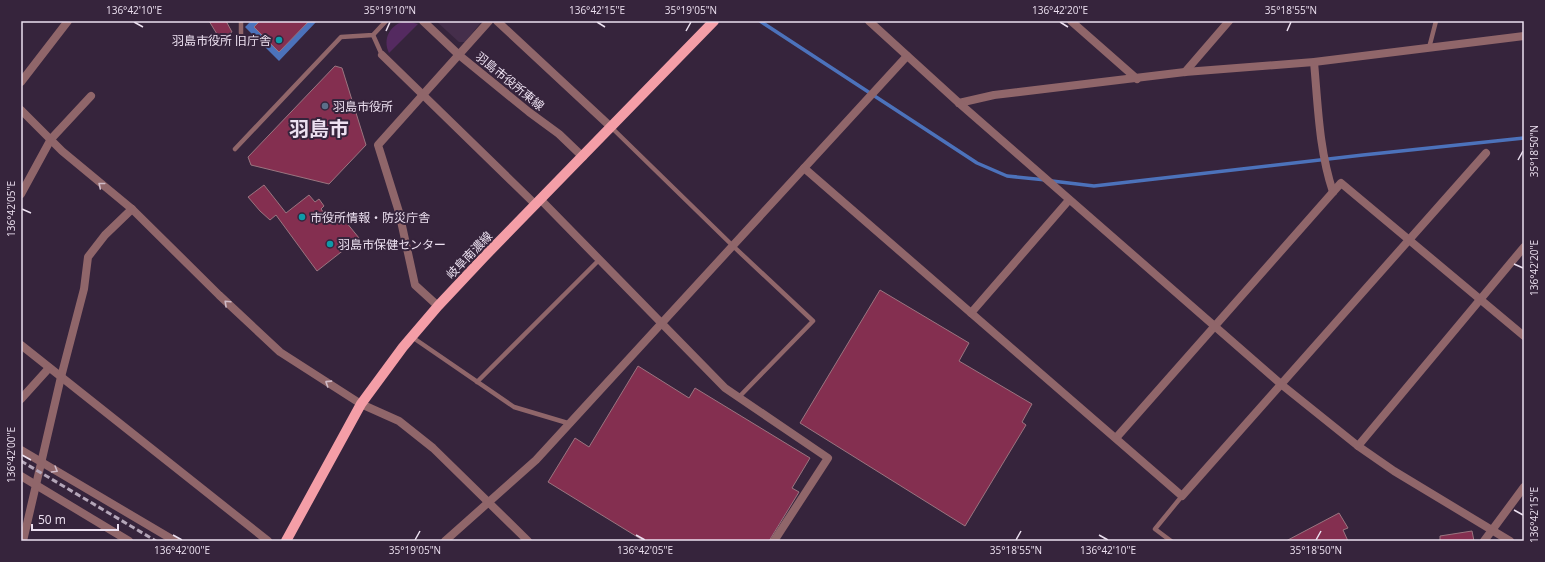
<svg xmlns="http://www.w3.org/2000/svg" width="1545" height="562" viewBox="0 0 1545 562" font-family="'Open Sans','Noto Sans JP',sans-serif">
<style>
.built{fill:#452e4b}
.green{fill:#542a60}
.water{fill:#4c72bb}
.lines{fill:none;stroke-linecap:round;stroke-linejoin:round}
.stream{stroke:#4c72bb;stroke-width:3.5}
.building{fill:#842f50;stroke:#9a7580}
.service{stroke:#90666a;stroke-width:4.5}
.minor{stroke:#90666a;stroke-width:8}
.tertiary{stroke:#90666a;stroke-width:8}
.primary{stroke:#f49ea7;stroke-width:10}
.rail{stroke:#b4a6b9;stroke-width:3;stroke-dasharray:6 3;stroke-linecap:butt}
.oneway{stroke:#d0bbc8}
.ticks{fill:none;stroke:#ece0f0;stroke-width:1.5}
.culture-dot{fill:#0f9aa8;stroke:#36243c;stroke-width:1.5}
.service-dot{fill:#5c6f8a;stroke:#36243c;stroke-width:1.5}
.labels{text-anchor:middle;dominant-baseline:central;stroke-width:4;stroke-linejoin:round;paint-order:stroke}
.poi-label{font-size:12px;fill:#ece0f0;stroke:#36243c;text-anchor:start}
.street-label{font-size:12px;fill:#ece0f0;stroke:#36243c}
.town-label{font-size:20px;font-weight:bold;fill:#ece0f0;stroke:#36243c}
.neatline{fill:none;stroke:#ece0f0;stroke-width:1.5}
.ticks-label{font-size:10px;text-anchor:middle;fill:#ece0f0}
</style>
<rect width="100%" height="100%" fill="#36243c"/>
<!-- built -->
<path class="built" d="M436 21H482L465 42H459Z"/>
<!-- green -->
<path class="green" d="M406 21 418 24 389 53C382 39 390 24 406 21Z"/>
<!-- water -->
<path class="water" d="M251 21H260L254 27 279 52 309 21H317L279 61 245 27Z"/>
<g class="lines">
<!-- stream -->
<g class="stream">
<path d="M760 21 977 163 1007 176 1046 180"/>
<path d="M1052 181 1094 186 1363 155 1524 138"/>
</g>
</g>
<!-- building -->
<g class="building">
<path d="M209 21H226L232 32 220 39Z"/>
<path d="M260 21H309L279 52 254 27Z"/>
<path d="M335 66 342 68 366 145 329 184 251 165 248 157Z"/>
<path d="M264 185 286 213 309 195 315 202 319 199 324 206 321 209 332 224 342 217 359 238 317 271 276 215 270 220 260 211 248 197Z"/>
<path d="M880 290 969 343 959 361 1032 404 1022 422 1026 425 965 526 800 423Z"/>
<path d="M638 366 689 398 695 388 810 458 792 488 799 492 769 541H644L548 482 575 438 589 447Z"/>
<path d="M1339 513 1348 528 1343 530 1348 541H1286Z"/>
<path d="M1472 531 1474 541H1440V536Z"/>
</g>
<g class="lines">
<!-- service -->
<g class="service">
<path d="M373 35 382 55"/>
<path d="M241 39V21"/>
<path d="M1429 48 1436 21"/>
<path d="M612 128 733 246 813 321 739 397"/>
<path d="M235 149 341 37 373 35 386 21"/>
<path d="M412 337 514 407 571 424"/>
<path d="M477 382 600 259"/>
<path d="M1171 541 1155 529 1182 496"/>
</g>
<!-- minor -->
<g class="minor">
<path d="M497 21 612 128"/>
<path d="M1071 21 1137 79"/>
<path d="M382 55 536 205"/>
<path d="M1314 62C1318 106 1319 150 1333 192"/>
<path d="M1185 72 1229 21"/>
<path d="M959 103 994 95 1185 72 1314 62 1524 36"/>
<path d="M804 168 1182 496 1486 153"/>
<path d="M21 194 51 139 91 96"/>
<path d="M541 200 725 388 828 458 774 541"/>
<path d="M438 306 415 285 399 212 378 145 489 21"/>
<path d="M971 313 1069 200"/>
<path d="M21 345 268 541"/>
<path d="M21 399 49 368"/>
<path d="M361 404 399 421 433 448 528 541"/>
<path d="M1116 438 1341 183 1524 336"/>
<path d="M1358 446 1524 247"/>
<path d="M21 450 175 541"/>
<path d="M21 476 129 541"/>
<path d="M23 541 61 377 84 289 88 257 105 235 132 209"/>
<path d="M445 541 536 460 907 56"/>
<path d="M1484 541 1524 487"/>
</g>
<!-- tertiary -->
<g class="tertiary">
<path d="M423 21 459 55 529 112 559 134 583 157"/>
<path d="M869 21 959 103 1282 385 1358 446 1394 471 1510 541"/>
<path d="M21 82 68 21"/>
<path d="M21 110 62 151 132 209 219 295 280 352 361 404"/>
</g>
<!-- primary -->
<path class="primary" d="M286 541 361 404 403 347 438 306 484 257 714 21"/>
<!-- rail -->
<path class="rail" d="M21 461 156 541"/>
</g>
<!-- one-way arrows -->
<defs><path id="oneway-chevron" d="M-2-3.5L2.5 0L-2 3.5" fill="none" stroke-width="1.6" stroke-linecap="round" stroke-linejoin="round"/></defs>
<g class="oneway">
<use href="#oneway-chevron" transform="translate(101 185) rotate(-141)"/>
<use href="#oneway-chevron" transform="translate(227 303) rotate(-137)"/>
<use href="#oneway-chevron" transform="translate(328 383) rotate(-147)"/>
<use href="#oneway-chevron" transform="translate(55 470) rotate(31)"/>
</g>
<!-- ticks -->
<path class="ticks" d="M134 22 143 27M597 22 605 27M1060 22 1068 27M386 31 390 22M686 31 691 22M1287 31 1291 22M1518 160 1523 151M22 209 31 213M1514 264 1523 268M22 455 31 460M1514 510 1523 515M173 535 182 540M636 535 645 540M1099 535 1108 540M415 540 420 531M1016 540 1021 531M1316 540 1321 531"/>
<!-- markers -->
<g class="culture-dot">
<circle cx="279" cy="40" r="4"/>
<circle cx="302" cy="217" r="4"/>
<circle cx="330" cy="244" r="4"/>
</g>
<circle class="service-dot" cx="325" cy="106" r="4"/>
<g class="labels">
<!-- poi labels -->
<g class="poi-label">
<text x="271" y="40" text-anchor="end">羽島市役所 旧庁舎</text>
<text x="333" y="106">羽島市役所</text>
<text x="310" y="217">市役所情報・防災庁舎</text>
<text x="338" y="244">羽島市保健センター</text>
</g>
<!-- street labels -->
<g class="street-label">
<text transform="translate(510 81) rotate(39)">羽島市役所東線</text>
<text transform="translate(469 255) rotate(-46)">岐阜南濃線</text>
</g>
<!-- town labels -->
<g class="town-label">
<text x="319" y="128">羽島市</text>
</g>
</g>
<!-- border -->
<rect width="1545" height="562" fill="none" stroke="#36243c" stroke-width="44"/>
<!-- scale -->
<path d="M32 524v6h86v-6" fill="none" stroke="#ece0f0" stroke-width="2"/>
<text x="38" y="524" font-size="12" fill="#ece0f0" stroke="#36243c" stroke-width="3" paint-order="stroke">50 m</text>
<rect x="22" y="22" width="1501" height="518" class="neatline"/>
<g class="ticks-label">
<text x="134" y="14">136°42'10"E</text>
<text x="390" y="14">35°19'10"N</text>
<text x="597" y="14">136°42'15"E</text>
<text x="691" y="14">35°19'05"N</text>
<text x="1060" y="14">136°42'20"E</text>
<text x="1291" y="14">35°18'55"N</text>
<text transform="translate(1534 151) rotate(-90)" y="4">35°18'50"N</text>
<text transform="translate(11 209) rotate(-90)" y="4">136°42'05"E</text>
<text transform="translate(1534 268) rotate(-90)" y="4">136°42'20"E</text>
<text transform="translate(11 455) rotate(-90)" y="4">136°42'00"E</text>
<text transform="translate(1534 515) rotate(-90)" y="4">136°42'15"E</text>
<text x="182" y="554">136°42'00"E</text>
<text x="415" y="554">35°19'05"N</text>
<text x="645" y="554">136°42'05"E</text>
<text x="1016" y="554">35°18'55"N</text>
<text x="1108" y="554">136°42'10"E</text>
<text x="1316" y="554">35°18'50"N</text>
</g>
</svg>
